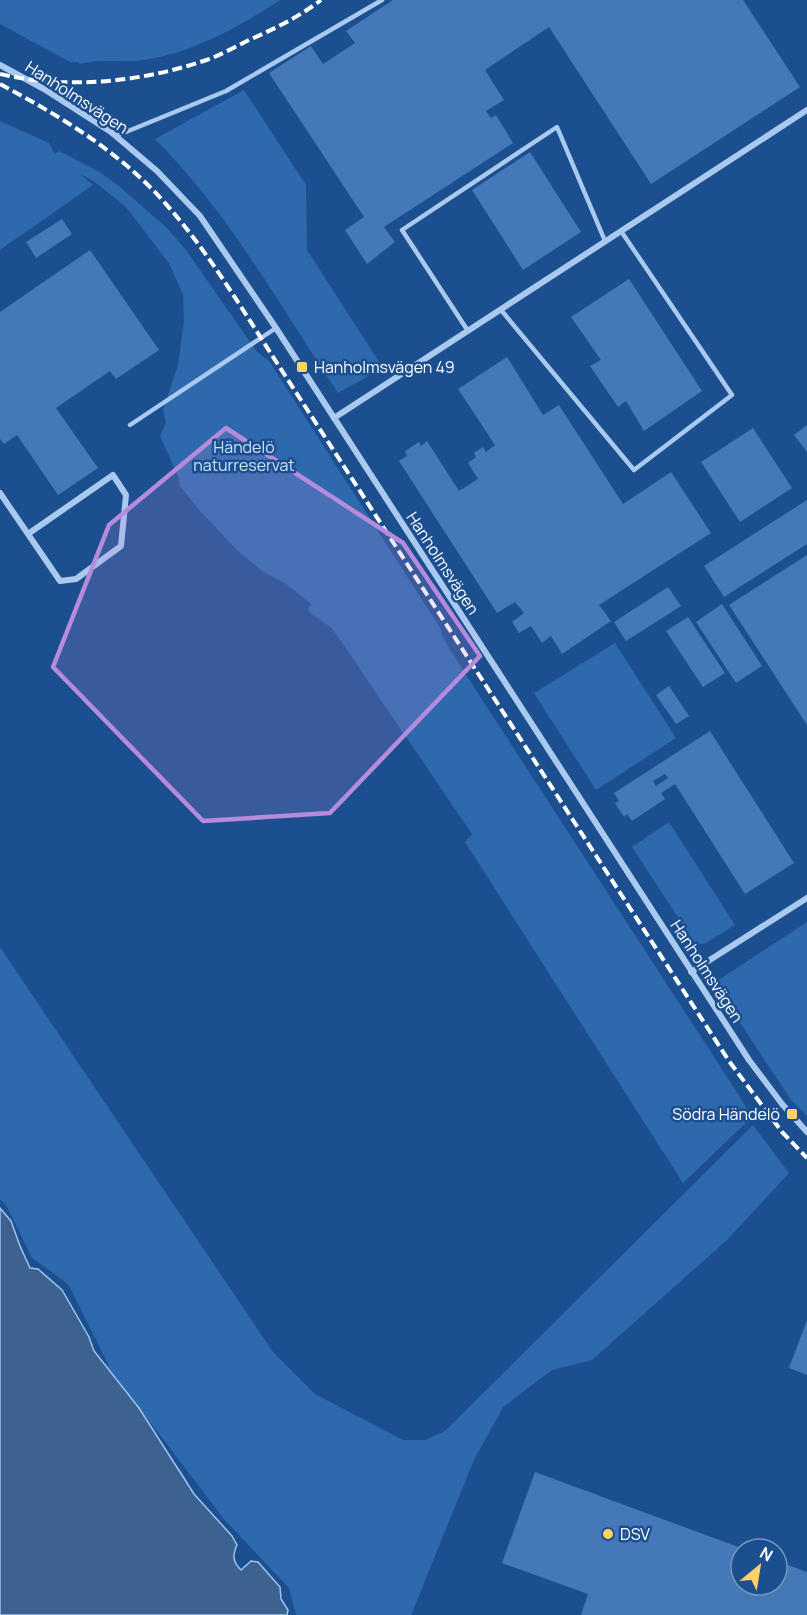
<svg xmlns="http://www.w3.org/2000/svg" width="807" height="1615" viewBox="0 0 807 1615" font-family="Manrope,sans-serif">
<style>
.green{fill:#2e69ad}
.water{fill:#3c6290;stroke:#9cc4f0;stroke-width:1.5}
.building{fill:#4478b7;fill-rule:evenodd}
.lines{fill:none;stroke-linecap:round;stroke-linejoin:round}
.lane{stroke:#a9c9ee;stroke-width:4.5}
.street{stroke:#a9c9ee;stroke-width:6}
.rail{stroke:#fff;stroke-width:4;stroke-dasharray:10 4.5;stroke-linecap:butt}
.marked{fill:#b68bdc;fill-opacity:0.2;stroke:#b68bdc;stroke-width:4.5;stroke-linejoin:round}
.poi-dot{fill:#ffd166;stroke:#1b4f8f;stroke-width:2}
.labels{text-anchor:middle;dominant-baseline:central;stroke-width:5;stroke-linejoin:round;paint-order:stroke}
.street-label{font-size:16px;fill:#fff;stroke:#1b4f8f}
.poi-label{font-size:16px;fill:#fff;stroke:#1b4f8f;text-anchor:start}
.park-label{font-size:16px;fill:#cfe3fa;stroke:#1b4f8f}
</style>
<rect width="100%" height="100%" fill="#1b4f8f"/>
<!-- green -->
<g class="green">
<path d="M0 0H280C237 28 188 56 136 61 117 62 98 59 80 64L78 62H70L0 24Z"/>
<path d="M244 90 306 185 307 250 383 368 338 393C279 305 230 214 155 139Z"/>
<path d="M0 121 49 143 55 154 59 151 98 171 119 186 168 229 186 250 257 352 269 361 442 631 441 634 459 664 742 1100 751 1118 683 1183 465 842 472 834 332 628 310 613 308 609 311 604 285 583 262 571 238 551 200 511 180 486 178 476 160 436 166 422 163 410 178 365 184 322 183 295 169 263 125 206 92 180 80 174 93 185 0 250Z"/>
<path d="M615 643 676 738 596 790 534 693Z"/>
<path d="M669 822 735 925 706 943 696 945 632 847Z"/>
<path d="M807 922V1116L791 1100 714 983Z"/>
<path d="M0 947 273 1352 315 1394 403 1440H425L445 1431 753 1125 789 1173 727 1240 592 1360 552 1370 503 1407 474 1460 411 1615H296L289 1588 223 1518 140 1409 166 1452 183 1473 194 1494 232 1536 237 1545C232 1556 233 1562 241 1570L251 1561 258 1562 280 1587 281 1599 288 1610 287 1615H29L0 1208 11 1221 20 1246 30 1268C72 1276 80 1345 109 1366L68 1284 32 1258 6 1205 0 1199Z"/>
</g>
<!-- water -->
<path class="water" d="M0 1208 11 1221 20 1246 30 1268 38 1269 62 1290 89 1337 94 1351 139 1408 194 1494 232 1536 237 1545C232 1556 233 1562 241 1570L251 1561 258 1562 280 1587 281 1599 288 1610 287 1615H0Z"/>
<!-- building -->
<g class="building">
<path d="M393 0H743L800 87 651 184 549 27 485 70 504 100 486 111 491 118 496 115 513 143 384 227 395 242 367 264 345 230 364 217 269 73 311 46 323 64 355 43 346 31Z"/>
<path d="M530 152 581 232 523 270 472 190Z"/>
<path d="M62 219 72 234 36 258 26 242Z"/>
<path d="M90 250 159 350 116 379 110 371 56 408 98 468 58 495 17 435 4 444 0 439V312Z"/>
<path d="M629 279 702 391 644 431 626 401 618 407 590 366 601 360 571 317Z"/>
<path d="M507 357 543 415 559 405 623 504 671 472 711 533 599 605 611 621 562 654 551 636 542 643 531 626 519 633 512 622 524 613 515 602 497 613 399 461 407 456 405 451 419 442 421 446 427 441 459 491 478 479 468 463 476 457 474 453 483 447 486 452 495 445 458 389Z"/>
<path d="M807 425V452L794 435Z"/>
<path d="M753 428 792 488 740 522 701 462Z"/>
<path d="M807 500V544L724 597 704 566Z"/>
<path d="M807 555V725L729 605Z"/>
<path d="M668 587 681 606 626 641 614 622Z"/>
<path d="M722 604 762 666 736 683 696 622Z"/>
<path d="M688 617 725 673 703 687 666 631Z"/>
<path d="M669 686 689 716 676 724 656 695Z"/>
<path d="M710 731 794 863 745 894 675 784 661 793 665 799 632 821 627 814 624 817 615 803 619 801 614 793ZM665 774 668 778 656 786 653 781Z"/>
<path d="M807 1320V1375L789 1368Z"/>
<path d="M535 1472 741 1548V1585H777V1561L807 1572V1615H581L588 1594 502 1563Z"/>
</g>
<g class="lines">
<!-- lane -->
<g class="lane">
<path d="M116 136 226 91 382 0"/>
<path d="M501 310 634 470 732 395 621 231"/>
<path d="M468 331 402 230 557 127 605 241"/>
<path d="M130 425 276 328"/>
</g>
<!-- street -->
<g class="street">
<path d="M0 65 44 89 111 132 157 171 200 216 276 328 749 1060 782 1104 807 1132"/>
<path d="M334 418 807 110"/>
<path d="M0 493 60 581 76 579 121 546 126 495 113 475 28 534"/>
<path d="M691 972 807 898"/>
</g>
<!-- rail -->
<g class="rail">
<path d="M0 74C69 90 145 82 212 58 224 53 237 46 249 40 274 29 299 17 321 0"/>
<path d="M0 84C54 113 107 144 151 188 201 239 238 303 277 363L729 1061 782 1132 807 1158"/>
</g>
</g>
<!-- marked area -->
<path class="marked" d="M226 428 403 543 480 656 330 813 203 821 53 667 109 525Z"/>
<!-- markers -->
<g class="poi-dot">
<rect x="296" y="361" width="12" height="12" rx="3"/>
<rect x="786" y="1108" width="12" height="12" rx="3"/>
<circle cx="608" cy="1534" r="6"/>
</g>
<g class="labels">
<!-- street labels -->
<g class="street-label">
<text transform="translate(77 97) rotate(33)">Hanholmsvägen</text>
<text transform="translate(443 563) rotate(57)">Hanholmsvägen</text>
<text transform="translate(707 971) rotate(57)">Hanholmsvägen</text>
</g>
<!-- poi labels -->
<g class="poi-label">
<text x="314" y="367">Hanholmsvägen 49</text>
<text x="780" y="1114" text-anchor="end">Södra Händelö</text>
<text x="620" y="1534">DSV</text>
</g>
<!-- park labels -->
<g class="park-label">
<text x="244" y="447">Händelö<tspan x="244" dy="18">naturreservat</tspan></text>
</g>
</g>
<!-- north arrow -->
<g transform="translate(759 1567) rotate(30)"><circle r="28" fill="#1b4f8f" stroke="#7695bc" stroke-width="1.5"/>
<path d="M0-4.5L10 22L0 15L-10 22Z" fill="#ffd166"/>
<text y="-9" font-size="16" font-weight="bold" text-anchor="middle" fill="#ffffff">N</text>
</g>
</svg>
